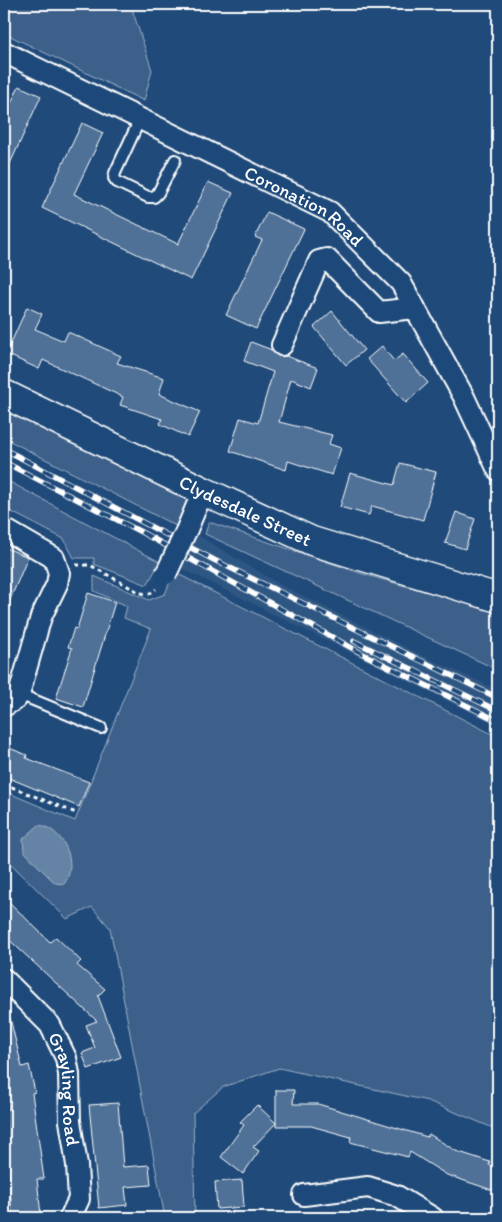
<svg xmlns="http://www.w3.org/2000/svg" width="502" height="1222" viewBox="0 0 502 1222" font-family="Itim,sans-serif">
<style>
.built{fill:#2e5683}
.green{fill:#3c618b;stroke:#9eb0c5}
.water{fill:#6583a4;stroke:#a3b5c8}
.building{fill:#507197;stroke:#fff}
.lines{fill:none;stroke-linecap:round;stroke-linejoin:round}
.lane-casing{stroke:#fff;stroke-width:14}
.street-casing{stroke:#fff;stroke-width:24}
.secondary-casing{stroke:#fff;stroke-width:31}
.path{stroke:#fff;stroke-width:3;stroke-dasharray:4 4;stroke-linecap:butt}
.lane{stroke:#1f4a7a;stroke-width:10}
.street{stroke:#1f4a7a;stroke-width:20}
.secondary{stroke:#1f4a7a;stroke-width:28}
.rail-casing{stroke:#fff;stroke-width:5.5}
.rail{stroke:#1f4a7a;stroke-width:4;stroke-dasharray:11;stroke-linecap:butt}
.street-bridge-casing{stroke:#fff;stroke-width:24;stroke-linecap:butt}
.street-bridge{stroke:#1f4a7a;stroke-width:20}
.labels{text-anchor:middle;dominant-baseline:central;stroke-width:4;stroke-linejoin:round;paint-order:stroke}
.street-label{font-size:19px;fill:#fff;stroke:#1f4a7a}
</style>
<rect width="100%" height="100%" fill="#1f4a7a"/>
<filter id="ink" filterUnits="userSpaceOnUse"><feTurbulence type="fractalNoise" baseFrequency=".02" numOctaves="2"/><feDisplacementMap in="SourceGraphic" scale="10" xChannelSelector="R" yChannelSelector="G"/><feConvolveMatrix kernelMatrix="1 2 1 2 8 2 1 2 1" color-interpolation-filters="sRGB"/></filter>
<g filter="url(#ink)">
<!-- built -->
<path class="built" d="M187 529 281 585 419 654 498 690V726L171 563Z"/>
<!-- green -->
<g class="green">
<path d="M4 4H133V12L152 70 144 101 4 33Z"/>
<path d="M4 409 189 498 178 527 4 438Z"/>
<path d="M4 479 160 562 147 585 94 564V558H74L64 539 4 508Z"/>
<path d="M209 522 363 574 498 612V670L205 534Z"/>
<path d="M174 572 498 737V1130L428 1101 279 1068 223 1087 193 1113 195 1218H165L110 928 92 907 67 919 4 857V791L75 821 151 629 124 618 127 606 94 591V576L149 600 165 594Z"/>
</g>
<!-- water -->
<path class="water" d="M39 825C64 829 79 864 64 884L55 883 41 869 24 851 23 839Z"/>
<!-- building -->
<g class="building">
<path d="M19 86 41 96 4 177V118Z"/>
<path d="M82 123 103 133 74 194 178 244 208 182 233 193 191 280 42 208Z"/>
<path d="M267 212 304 229 256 329 226 315 262 240 255 237Z"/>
<path d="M27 307 42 314 35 329 64 341 68 332 121 356 117 363 164 378 159 394 200 412 188 437 160 424 162 419 120 405 123 397 43 360 39 369 6 354Z"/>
<path d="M332 311 364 350 346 365 314 327Z"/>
<path d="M251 342 272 350 278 356H286L318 368 311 387 291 379 279 422 332 435 329 444 341 448 332 475 288 461 286 470 230 451 240 418 258 423 273 372 244 361Z"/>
<path d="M382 346 394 361 403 354 428 383 406 403 367 359Z"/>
<path d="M400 463 436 472 423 520 372 506 369 515 340 507 350 473 394 485Z"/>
<path d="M456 512 475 519 465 549 445 543Z"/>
<path d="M4 547 28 557 4 614Z"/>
<path d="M88 593 115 602 83 707 56 698 72 648 68 647 74 628 77 629Z"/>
<path d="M4 746 27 755 26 758 89 782 79 807 4 776Z"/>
<path d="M4 897 50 942 56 937 81 961 77 965 105 989 98 996 121 1057 88 1069 82 1053 95 1048 86 1025 97 1021 4 935Z"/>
<path d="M4 1018H10L22 1067 29 1065 35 1092 32 1093 44 1179H37L41 1215 12 1218 5 1110 9 1109 4 1086Z"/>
<path d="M276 1090H294L293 1104H318L427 1137 429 1134 456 1151 490 1162 489 1165 498 1168V1192L447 1175 410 1152 408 1157 350 1142 351 1137 311 1126H276V1123L253 1147 259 1151 243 1174 221 1157 244 1125 240 1122 257 1105 276 1123Z"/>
<path d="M118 1103 123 1167 149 1165 151 1185 125 1187 127 1205 99 1208 89 1105Z"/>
<path d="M242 1180 244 1207 217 1209 215 1182Z"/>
</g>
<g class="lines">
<defs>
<g id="lane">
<path d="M140 119 115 173 114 178 117 182 148 197H154L158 193 175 160"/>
<path d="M19 694 101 728"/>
</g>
<g id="street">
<path id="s1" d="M4 52 330 212 401 283 464 397 498 470"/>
<path d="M282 345 319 261 327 259 379 312 415 308"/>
<path d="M4 529 54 558 59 573 57 584 41 617 19 694 16 699 4 706"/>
<path d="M187 529 203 491"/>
<path id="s2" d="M4 979 50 1025 66 1058 69 1074 70 1121 77 1165 79 1199 70 1218"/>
<path d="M304 1195 368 1187 397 1196 433 1218"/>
</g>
<g id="secondary">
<path id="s3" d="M4 394 203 491 312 541 498 598"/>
</g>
</defs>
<!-- lane casing -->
<use href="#lane" class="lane-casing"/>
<!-- street casing -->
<use href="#street" class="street-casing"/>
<!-- secondary casing -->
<use href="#secondary" class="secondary-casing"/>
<!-- path -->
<g class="path">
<path d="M76 565H90L140 593 149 594 156 589"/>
<path d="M4 784 76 813"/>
</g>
<!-- lane -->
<use href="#lane" class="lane"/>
<!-- street -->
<use href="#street" class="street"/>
<!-- secondary -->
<use href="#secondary" class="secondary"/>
<defs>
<g id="rail">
<path d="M4 449 214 560 498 698"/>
<path d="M4 462 141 532 361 653 498 721"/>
<path d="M354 641 498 711"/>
</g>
</defs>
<!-- rail casing -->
<use href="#rail" class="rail-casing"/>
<!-- rail -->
<use href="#rail" class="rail"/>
<defs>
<path id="street-bridge" d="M166 574 187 529"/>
</defs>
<!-- street-bridge casing -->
<use href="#street-bridge" class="street-bridge-casing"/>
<!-- street-bridge -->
<use href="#street-bridge" class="street-bridge"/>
</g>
</g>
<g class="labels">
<!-- street labels -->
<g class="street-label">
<text stroke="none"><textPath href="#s1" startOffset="338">Coronation Road</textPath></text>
<text stroke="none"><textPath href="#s3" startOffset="268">Clydesdale Street</textPath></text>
<text stroke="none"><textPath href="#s2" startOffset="132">Grayling Road</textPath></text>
</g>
</g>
<!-- margin -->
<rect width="502" height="1222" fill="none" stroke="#1f4a7a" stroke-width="20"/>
<rect x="10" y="10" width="482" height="1202" fill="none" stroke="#fff" stroke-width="2" filter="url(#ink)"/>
</svg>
